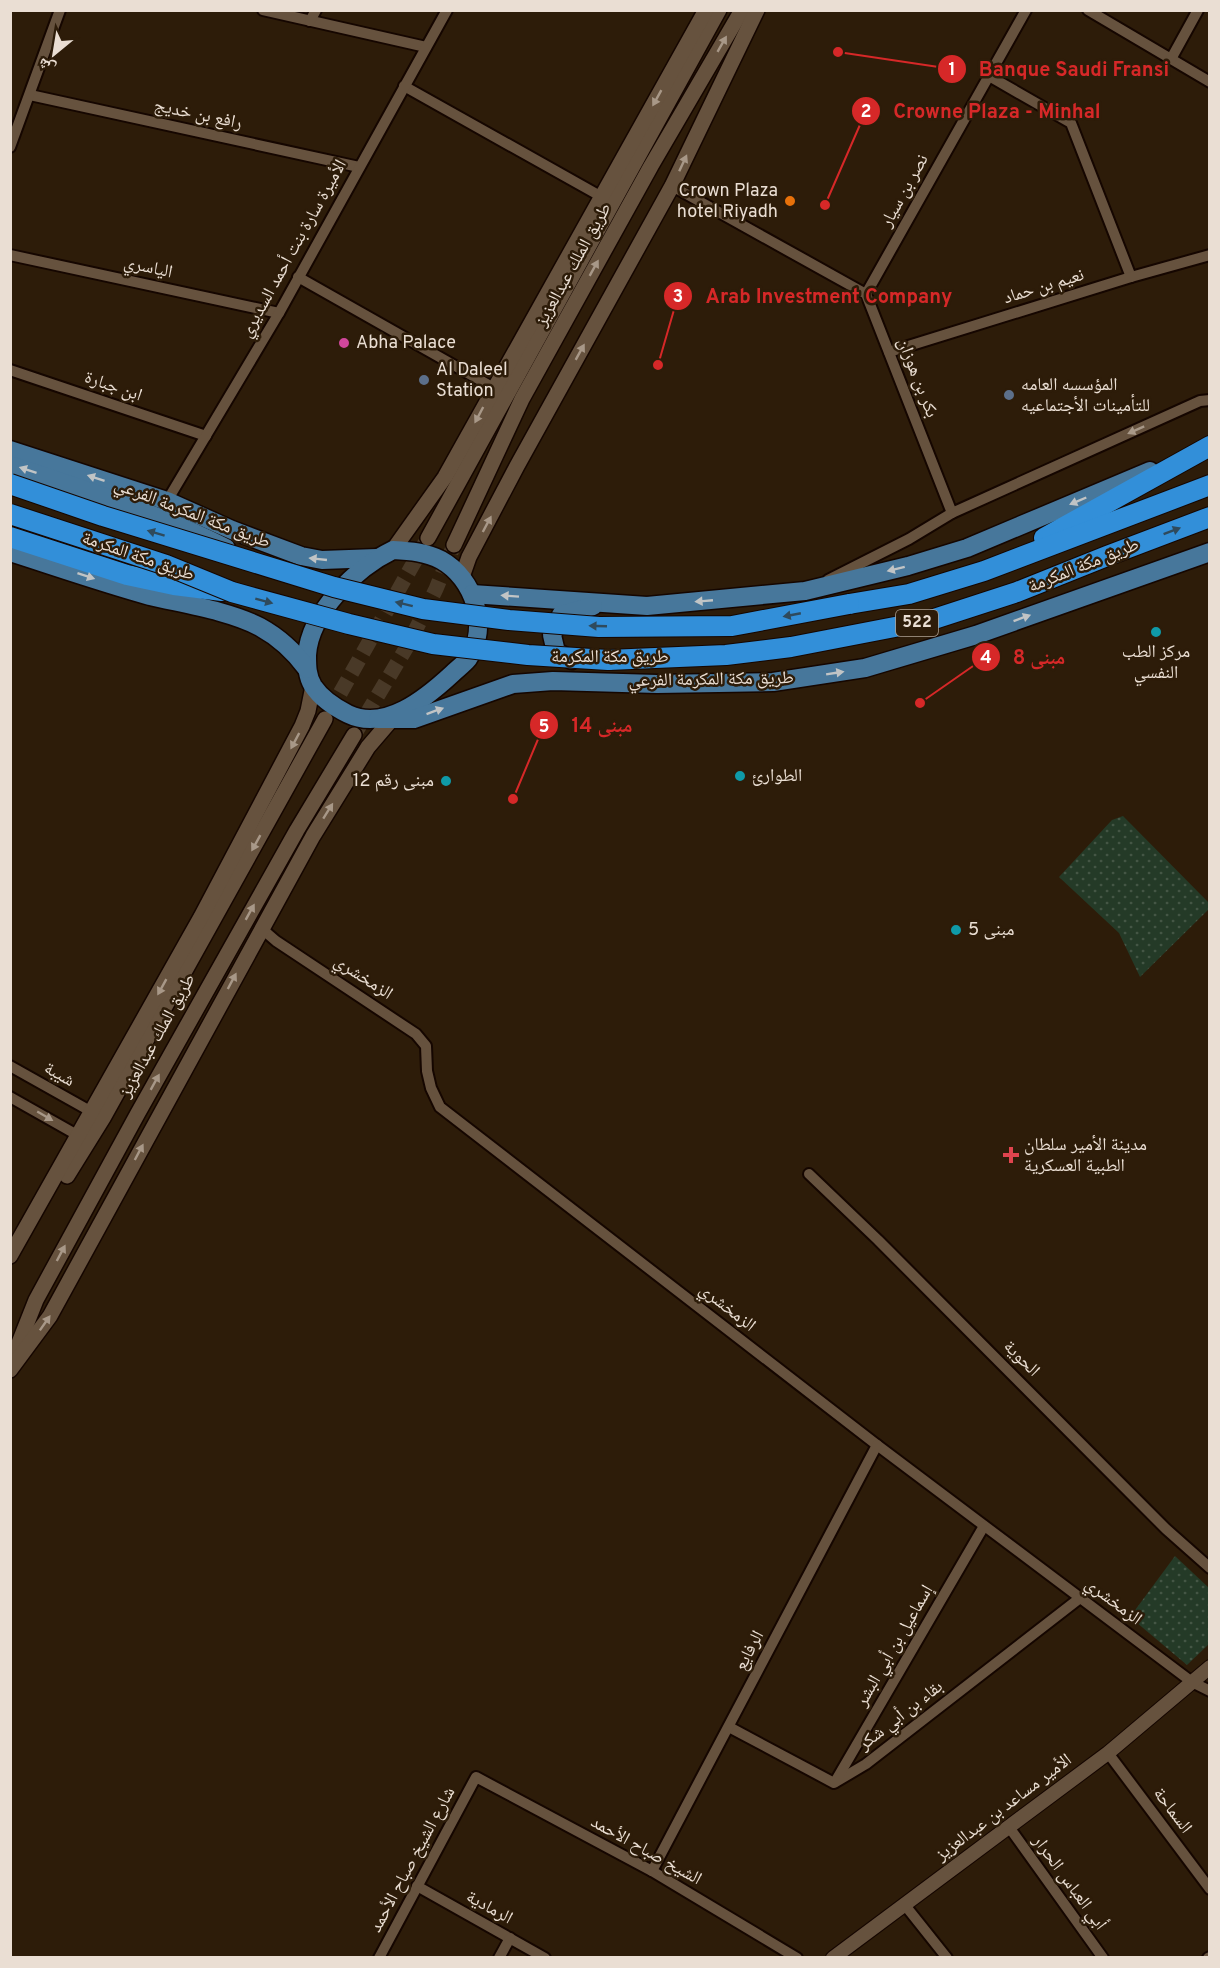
<svg xmlns="http://www.w3.org/2000/svg" width="1220" height="1968" viewBox="0 0 1220 1968" font-family="Overpass,'Noto Naskh Arabic',sans-serif">
<style>
.park{fill:url(#park-dots)}
.lines{fill:none;stroke-linecap:round;stroke-linejoin:round}
.secondary-tunnel{stroke:#493927;stroke-width:15;stroke-dasharray:15 8;stroke-linecap:butt}
.minor-casing{stroke:#150600;stroke-width:14}
.tertiary-casing{stroke:#150600;stroke-width:16}
.secondary-casing{stroke:#150600;stroke-width:18}
.primary-casing{stroke:#150600;stroke-width:21}
.motorway-casing{stroke:#150600;stroke-width:22}
.minor{stroke:#66523e;stroke-width:10}
.tertiary{stroke:#66523e;stroke-width:14}
.secondary{stroke:#66523e;stroke-width:15}
.primary{stroke:#47779b;stroke-width:18}
.motorway{stroke:#328fd9;stroke-width:20}
.motorway-bridge-casing{stroke:#150600;stroke-width:22;stroke-linecap:butt}
.motorway-bridge{stroke:#328fd9;stroke-width:20}
.oneway{fill:#a89888}
.oneway2{fill:#c1c4c5}
.oneway3{fill:#2f4a5c}
.food-dot{fill:#e8710a;stroke:#2d1c09;stroke-width:2}
.hotel-dot{fill:#d1479c;stroke:#2d1c09;stroke-width:2}
.service-dot{fill:#5c6f8a;stroke:#2d1c09;stroke-width:2}
.culture-dot{fill:#0f9aa8;stroke:#2d1c09;stroke-width:2}
.health-dot{fill:#e0444e;stroke:#2d1c09;stroke-width:2}
.labels{text-anchor:middle;dominant-baseline:central;stroke-width:5;stroke-linejoin:round;paint-order:stroke}
.shield{fill:#2d1c09;stroke:#b1a496;stroke-width:1.5}
.shield-label{font-size:16px;font-weight:bold;fill:#eaded3}
.street-label{font-size:18px;fill:#eaded3;stroke:#2d1c09}
.poi-label{font-size:18px;fill:#eaded3;stroke:#2d1c09;text-anchor:start}
.leader{fill:none;stroke:#d62828;stroke-width:2}
.callout-dot{fill:#d62828;stroke:#2d1c09;stroke-width:2}
.mark-label{font-size:18px;text-anchor:middle;font-weight:bold;fill:#fff}
.callout-label{font-size:20px;text-anchor:middle;font-weight:bold;fill:#d62828;stroke:#2d1c09;stroke-width:5;stroke-linejoin:round;paint-order:stroke}
</style>
<defs>
<pattern id="park-dots" width="8" height="8" patternUnits="userSpaceOnUse" patternTransform="scale(1.5)"><rect width="8" height="8" fill="#243a27"/><path d="M2 2h.1M6 6h.1" fill="none" stroke="#445645" stroke-width="1.8" stroke-linecap="round"/></pattern>
</defs>
<rect width="100%" height="100%" fill="#2d1c09"/>
<!-- park -->
<g class="park">
<path d="M1123 816 1209 903V909L1140 977 1119 933 1059 877 1112 820Z"/>
<path d="M1175 1556 1209 1588V1644L1187 1665 1130 1617Z"/>
</g>
<g class="lines">
<!-- secondary-tunnel -->
<g class="secondary-tunnel">
<path d="M329 713 425 543"/>
<path d="M354 735 408 645 436 589 454 545"/>
</g>
<defs>
<g id="minor">
<path d="M263 10 426 47"/>
<path d="M1088 10 1210 82"/>
<path d="M310 21 316 10"/>
<path d="M1171 59 1198 10"/>
<path d="M989 76 1071 123 1131 277"/>
<path d="M404 86 602 197"/>
<path d="M30 95 359 167"/>
<path d="M10 147 60 10"/>
<path d="M672 186 866 294 952 513"/>
<path d="M10 255 279 313"/>
<path d="M298 277 494 388"/>
<path d="M866 294 1026 10"/>
<path d="M889 352 1131 277 1210 255"/>
<path d="M10 370 206 436"/>
<path d="M167 501 279 313 447 10"/>
<path d="M828 580 909 539 952 513 1200 401 1210 400"/>
<path d="M261 928 276 941 416 1034 426 1046 427 1071 431 1088 440 1107 877 1445 1192 1682 1210 1691"/>
<path d="M10 1066 92 1112"/>
<path d="M10 1097 79 1136"/>
<path d="M809 1174 878 1240 1166 1529 1210 1568"/>
<path d="M729 1727 834 1783 866 1764 1080 1598"/>
<path d="M1108 1753 1210 1889"/>
<path d="M835 1782 984 1526"/>
<path d="M1009 1827 1103 1958"/>
<path d="M652 1871 877 1445"/>
<path d="M417 1886 545 1958"/>
<path d="M904 1904 947 1958"/>
<path d="M379 1958 476 1777 652 1871 797 1958"/>
<path d="M499 1958 510 1938"/>
<path d="M1208 1958 1210 1957"/>
</g>
<path id="tertiary" d="M833 1958 1108 1753 1210 1667"/>
<g id="secondary">
<path d="M428 538 719 10"/>
<path d="M454 545 522 399 651 166 742 10"/>
<path d="M393 550 445 477 706 10"/>
<path d="M462 577 469 557 517 466 672 186 757 10"/>
<path d="M67 1176 103 1118 325 719"/>
<path d="M10 1256 201 917 302 726 308 711 313 686"/>
<path d="M13 1358 36 1300 138 1113 297 830 354 735"/>
<path d="M10 1370 50 1316 313 836 368 747 398 712"/>
</g>
<g id="primary">
<path d="M10 450 167 501 232 530 301 556 322 560 377 558"/>
<path d="M10 465C84 489 157 513 226 548"/>
<path d="M393 550C410 551 426 552 441 560 474 578 490 627 468 659 464 664 457 669 452 674 426 698 385 732 348 714 336 708 321 698 313 686 307 676 307 666 307 655 310 612 356 568 393 550Z"/>
<path d="M10 552C57 567 103 583 150 596 184 604 230 611 260 627 280 638 294 651 307 669"/>
<path d="M472 594 647 606 805 591 908 566 967 548 1150 471"/>
<path d="M572 660 556 652 552 635 561 615 593 606"/>
<path d="M378 719H414L513 684 553 681 657 684 773 682 865 668 976 635 1210 552"/>
</g>
<g id="motorway">
<path d="M10 537 127 575 174 585 222 591"/>
<path d="M1044 538 1210 446"/>
<path d="M849 604 909 594 984 571 1210 485"/>
<path d="M608 660 726 655 791 647 931 620 1017 592 1107 556 1210 517"/>
</g>
</defs>
<!-- minor casing -->
<use href="#minor" class="minor-casing"/>
<!-- tertiary casing -->
<use href="#tertiary" class="tertiary-casing"/>
<!-- secondary casing -->
<use href="#secondary" class="secondary-casing"/>
<!-- primary casing -->
<use href="#primary" class="primary-casing"/>
<!-- motorway casing -->
<use href="#motorway" class="motorway-casing"/>
<!-- minor -->
<use href="#minor" class="minor"/>
<!-- tertiary -->
<use href="#tertiary" class="tertiary"/>
<!-- secondary -->
<use href="#secondary" class="secondary"/>
<!-- primary -->
<use href="#primary" class="primary"/>
<!-- motorway -->
<use href="#motorway" class="motorway"/>
<defs>
<g id="motorway-bridge">
<path d="M10 484 103 516 334 587 423 609 509 620 599 627 732 626 849 604"/>
<path d="M10 514 166 565 232 592 349 624 433 644 528 655 608 660"/>
</g>
</defs>
<!-- motorway-bridge casing -->
<use href="#motorway-bridge" class="motorway-bridge-casing"/>
<!-- motorway-bridge -->
<use href="#motorway-bridge" class="motorway-bridge"/>
</g>
<!-- one-way arrows -->
<defs><path id="oneway-solid" d="M-6-.8H1V-3.2L6.5 0L1 3.2V.8H-6Z" transform="scale(1.5)"/></defs>
<g class="oneway">
<use href="#oneway-solid" transform="translate(722 44) rotate(-60)"/>
<use href="#oneway-solid" transform="translate(657 98) rotate(119)"/>
<use href="#oneway-solid" transform="translate(683 163) rotate(-65)"/>
<use href="#oneway-solid" transform="translate(594 268) rotate(-61)"/>
<use href="#oneway-solid" transform="translate(580 352) rotate(-61)"/>
<use href="#oneway-solid" transform="translate(479 415) rotate(118)"/>
<use href="#oneway-solid" transform="translate(1136 430) rotate(156)"/>
<use href="#oneway-solid" transform="translate(487 524) rotate(-62)"/>
<use href="#oneway-solid" transform="translate(295 741) rotate(118)"/>
<use href="#oneway-solid" transform="translate(328 811) rotate(-58)"/>
<use href="#oneway-solid" transform="translate(256 843) rotate(119)"/>
<use href="#oneway-solid" transform="translate(250 912) rotate(-61)"/>
<use href="#oneway-solid" transform="translate(232 981) rotate(-62)"/>
<use href="#oneway-solid" transform="translate(162 987) rotate(119)"/>
<use href="#oneway-solid" transform="translate(155 1082) rotate(-61)"/>
<use href="#oneway-solid" transform="translate(45 1116) rotate(30)"/>
<use href="#oneway-solid" transform="translate(139 1152) rotate(-62)"/>
<use href="#oneway-solid" transform="translate(61 1253) rotate(-62)"/>
<use href="#oneway-solid" transform="translate(45 1323) rotate(-55)"/>
</g>
<g class="oneway2">
<use href="#oneway-solid" transform="translate(28 470) rotate(-162)"/>
<use href="#oneway-solid" transform="translate(96 478) rotate(-162)"/>
<use href="#oneway-solid" transform="translate(1078 501) rotate(157)"/>
<use href="#oneway-solid" transform="translate(318 559) rotate(-174)"/>
<use href="#oneway-solid" transform="translate(896 569) rotate(166)"/>
<use href="#oneway-solid" transform="translate(86 576) rotate(18)"/>
<use href="#oneway-solid" transform="translate(510 596) rotate(-176)"/>
<use href="#oneway-solid" transform="translate(704 601) rotate(175)"/>
<use href="#oneway-solid" transform="translate(1022 618) rotate(-20)"/>
<use href="#oneway-solid" transform="translate(835 673) rotate(-9)"/>
<use href="#oneway-solid" transform="translate(435 711) rotate(-20)"/>
</g>
<g class="oneway3">
<use href="#oneway-solid" transform="translate(1172 531) rotate(-21)"/>
<use href="#oneway-solid" transform="translate(156 533) rotate(-163)"/>
<use href="#oneway-solid" transform="translate(264 601) rotate(15)"/>
<use href="#oneway-solid" transform="translate(404 604) rotate(-166)"/>
<use href="#oneway-solid" transform="translate(792 615) rotate(169)"/>
<use href="#oneway-solid" transform="translate(598 626) rotate(-178)"/>
</g>
<!-- markers -->
<circle class="food-dot" cx="790" cy="201" r="6"/>
<circle class="hotel-dot" cx="344" cy="343" r="6"/>
<g class="service-dot">
<circle cx="424" cy="380" r="6"/>
<circle cx="1009" cy="395" r="6"/>
</g>
<g class="culture-dot">
<circle cx="1156" cy="632" r="6"/>
<circle cx="740" cy="776" r="6"/>
<circle cx="446" cy="781" r="6"/>
<circle cx="956" cy="930" r="6"/>
</g>
<path class="health-dot" d="M1008 1146h6v6h6v6h-6v6h-6v-6h-6v-6h6z"/>
<g class="labels">
<!-- shield labels -->
<rect class="shield" x="896" y="610" width="42" height="26" rx="4.5"/>
<g class="shield-label">
<text x="917" y="623">522</text>
</g>
<!-- street labels -->
<g class="street-label">
<text transform="translate(198 115) rotate(12)">رافع بن خديج</text>
<text transform="translate(905 191) rotate(-61)">نصر بن سيار</text>
<text transform="translate(294 249) rotate(-61)">الأميرة سارة بنت أحمد السديري</text>
<text transform="translate(574 265) rotate(-61)">طريق الملك عبدالعزيز</text>
<text transform="translate(148 268) rotate(12)">الياسري</text>
<text transform="translate(1044 287) rotate(-17)">نعيم بن حماد</text>
<text transform="translate(917 378) rotate(69)">بكر بن هوزان</text>
<text transform="translate(113 387) rotate(19)">ابن جبارة</text>
<text transform="translate(192 514) rotate(21)">طريق مكة المكرمة الفرعي</text>
<text transform="translate(138 557) rotate(19)">طريق مكة المكرمة</text>
<text transform="translate(1084 566) rotate(-22)">طريق مكة المكرمة</text>
<text x="610" y="657">طريق مكة المكرمة</text>
<text transform="translate(711 680) rotate(-1)">طريق مكة المكرمة الفرعي</text>
<text transform="translate(363 978) rotate(33)">الزمخشري</text>
<text transform="translate(158 1036) rotate(-61)">طريق الملك عبدالعزيز</text>
<text transform="translate(59 1075) rotate(29)">شيبة</text>
<text transform="translate(727 1308) rotate(38)">الزمخشري</text>
<text transform="translate(1021 1359) rotate(45)">الحوية</text>
<text transform="translate(1113 1602) rotate(37)">الزمخشري</text>
<text transform="translate(895 1646) rotate(-60)">إسماعيل بن أبي البشر</text>
<text transform="translate(750 1651) rotate(-62)">الرفايع</text>
<text transform="translate(901 1716) rotate(-38)">بقاء بن أبي شكر</text>
<text transform="translate(1004 1808) rotate(-37)">الأمير مساعد بن عبدالعزيز</text>
<text transform="translate(1172 1811) rotate(53)">السماحة</text>
<text transform="translate(646 1851) rotate(29)">الشيخ صباح الأحمد</text>
<text transform="translate(413 1860) rotate(-62)">شارع الشيخ صباح الأحمد</text>
<text transform="translate(1069 1883) rotate(54)">أبي العباس الحرار</text>
<text transform="translate(489 1908) rotate(29)">الرمادية</text>
</g>
<!-- poi labels -->
<g class="poi-label">
<text x="778" y="191" text-anchor="end">Crown Plaza<tspan x="778" dy="21">hotel Riyadh</tspan></text>
<text x="356" y="343">Abha Palace</text>
<text x="436" y="370">Al Daleel<tspan x="436" dy="21">Station</tspan></text>
<text x="1021" y="385">المؤسسه العامه<tspan x="1021" dy="21">للتأمينات الأجتماعيه</tspan></text>
<text x="1156" y="652" text-anchor="middle">مركز الطب<tspan x="1156" dy="21">النفسي</tspan></text>
<text x="752" y="776">الطوارئ</text>
<text x="434" y="781" text-anchor="end">مبنى رقم 12</text>
<text x="968" y="930">مبنى 5</text>
<text x="1024" y="1145">مدينة الأمير سلطان<tspan x="1024" dy="21">الطبية العسكرية</tspan></text>
</g>
</g>
<!-- callouts -->
<path class="leader" d="M838 52L952 69M825 205L866 111M658 365L678 296M920 703L986 657M513 799L544 725"/>
<g class="callout-dot">
<circle cx="838" cy="52" r="6"/>
<circle cx="825" cy="205" r="6"/>
<circle cx="658" cy="365" r="6"/>
<circle cx="920" cy="703" r="6"/>
<circle cx="513" cy="799" r="6"/>
<circle cx="952" cy="69" r="15"/>
<circle cx="866" cy="111" r="15"/>
<circle cx="678" cy="296" r="15"/>
<circle cx="986" cy="657" r="15"/>
<circle cx="544" cy="725" r="15"/>
</g>
<g class="mark-label">
<text x="952" y="75">1</text>
<text x="866" y="117">2</text>
<text x="678" y="302">3</text>
<text x="986" y="663">4</text>
<text x="544" y="732">5</text>
</g>
<g class="callout-label">
<text x="1074" y="76">Banque Saudi Fransi</text>
<text x="997" y="118">Crowne Plaza - Minhal</text>
<text x="829" y="303">Arab Investment Company</text>
<text x="1039" y="664">مبنى 8</text>
<text x="602" y="732">مبنى 14</text>
</g>
<!-- border -->
<rect width="1220" height="1968" fill="none" stroke="#eaded3" stroke-width="24"/>
<!-- north arrow -->
<g transform="translate(54 54) rotate(210)" stroke="#2d1c09" stroke-width="4.5" paint-order="stroke">
<path d="M0-4.5L10 22L0 15L-10 22Z" fill="#eaded3"/>
<text y="-9" font-size="16" font-weight="bold" text-anchor="middle" fill="#eaded3">ش</text>
</g>
</svg>
